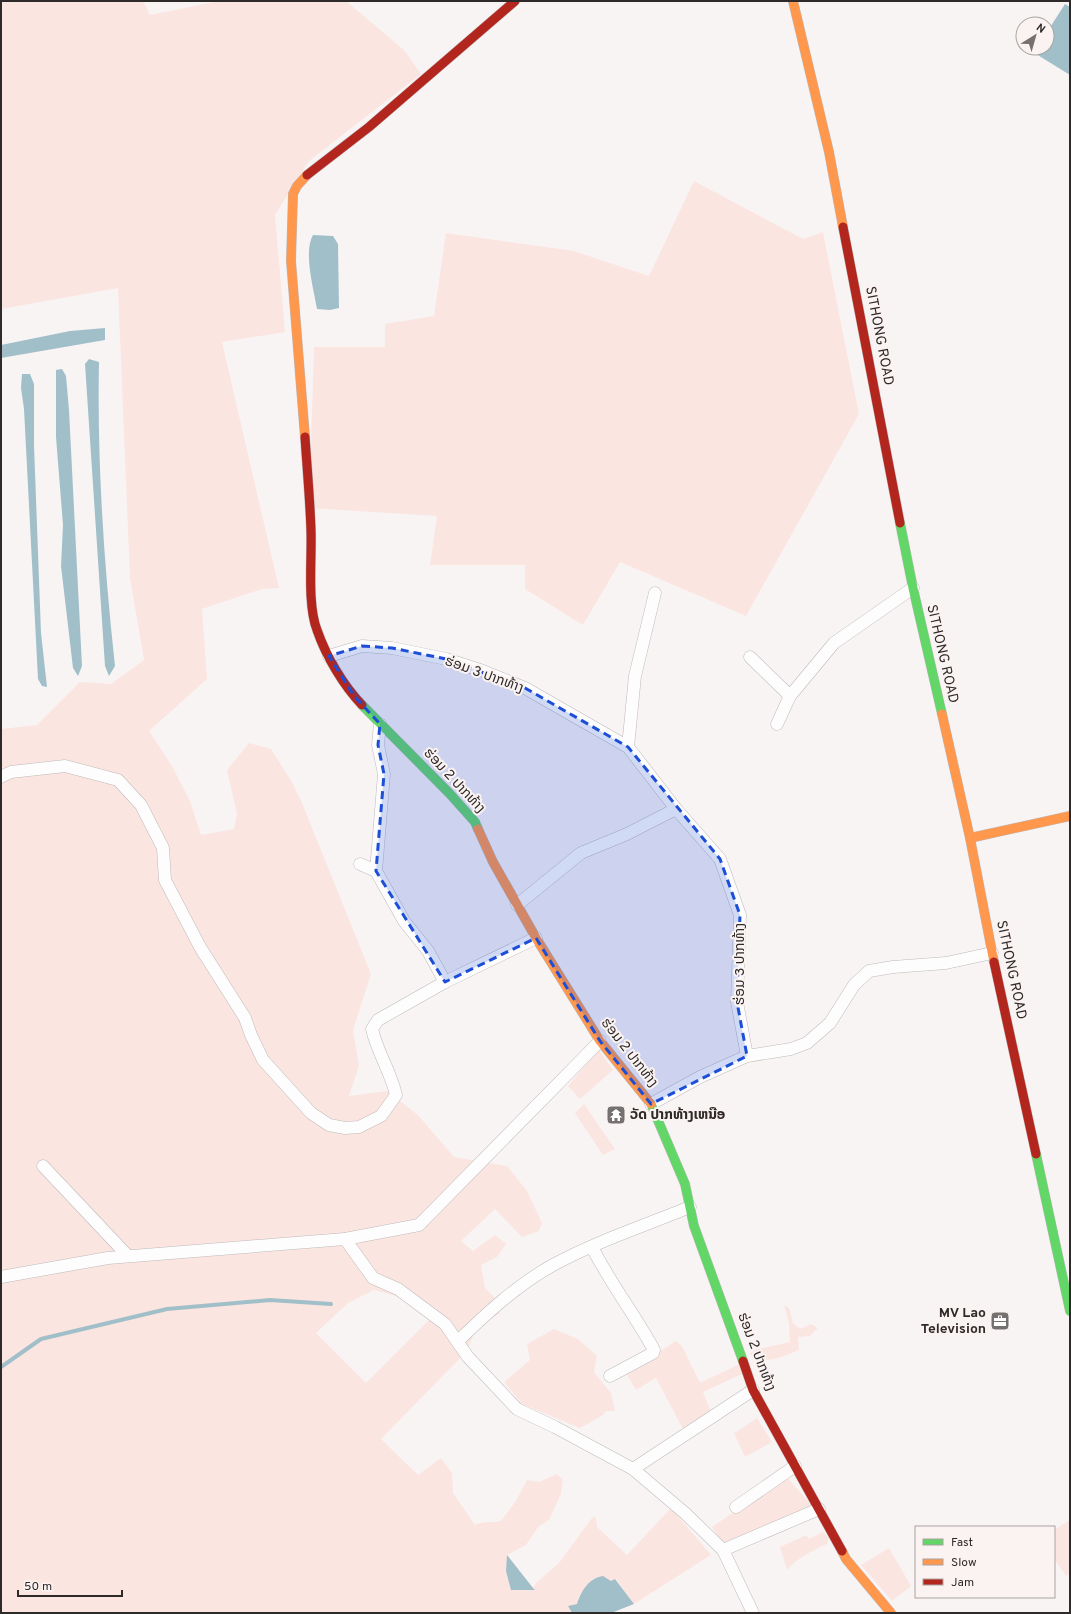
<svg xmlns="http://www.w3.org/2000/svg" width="1071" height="1614" viewBox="0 0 1071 1614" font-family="Overpass,'Noto Sans Lao',sans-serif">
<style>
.green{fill:#fbe5e1;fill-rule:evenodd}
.water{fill:#a1bfc9}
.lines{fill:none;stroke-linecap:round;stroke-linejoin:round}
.stream{stroke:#a1bfc9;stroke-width:4}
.street-casing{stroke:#bebaba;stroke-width:13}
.fast-casing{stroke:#bebaba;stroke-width:10}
.slow-casing{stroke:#bebaba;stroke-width:10}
.jam-casing{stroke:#bebaba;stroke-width:10}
.street{stroke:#fefdfd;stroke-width:12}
.fast{stroke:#63d668;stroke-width:9}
.slow{stroke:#ff974d;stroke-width:9}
.jam{stroke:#b3261e;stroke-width:9}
.marked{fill:#1d4ed8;fill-opacity:0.2;stroke:#1d4ed8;stroke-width:3;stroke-dasharray:8 5;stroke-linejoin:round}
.labels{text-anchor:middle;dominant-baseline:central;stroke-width:4;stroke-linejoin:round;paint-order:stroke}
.street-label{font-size:14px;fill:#2d2a29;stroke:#fbf3f2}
.poi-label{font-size:14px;font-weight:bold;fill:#2d2a29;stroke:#fbf3f2;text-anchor:start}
</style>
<rect width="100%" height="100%" fill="#f9f4f4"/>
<!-- green -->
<g class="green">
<path d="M1 1H143L150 15 219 1H346L404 50 421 74 309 161 275 215 285 332 222 342 279 588 262 589 202 609 207 679 149 731 172 766 190 801 201 835 234 829 237 814 227 770 249 743 271 749 292 782 302 803 371 974 353 1030 359 1066 349 1096 387 1091 418 1115 454 1157 507 1166 527 1191 542 1223 539 1231 522 1237 495 1209 461 1241 473 1251 495 1235 506 1244 497 1257 481 1265 485 1288 495 1298 500 1313 475 1329 468 1350 381 1439 418 1475 441 1458 452 1473 453 1493 475 1525C482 1521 492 1523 501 1521L516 1501 527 1480 539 1482 557 1474 563 1480 561 1494 549 1520 538 1527 526 1545 507 1555 534 1590 533 1588 537 1582 559 1563 592 1518 596 1517 597 1527 627 1555 671 1508 711 1555 634 1604 616 1579 611 1581 603 1576 579 1597 577 1604 568 1606 572 1613H1V729L37 725 80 682 111 684 144 660 130 578 118 288 1 309ZM374 1290 404 1298 424 1316 432 1317 366 1383 316 1333 348 1303Z"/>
<path d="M694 181 803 239 823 232 859 414 746 616 620 562 583 625 525 589V565H430L437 516 309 508 314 347H385V324L434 316 446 233 574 251 649 276Z"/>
<path d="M599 1050 613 1070 580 1099 568 1086Z"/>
<path d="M584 1104 615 1149 603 1155 575 1113Z"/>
<path d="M784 1305 789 1308 793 1323 800 1329 811 1324 818 1328 810 1336 798 1337 799 1350C784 1356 765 1366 750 1354L754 1350 790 1342 789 1324Z"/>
<path d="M554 1329 578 1339 597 1356 594 1372 611 1393 615 1411H606L603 1415 580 1428 522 1404 504 1382 530 1360 527 1344Z"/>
<path d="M676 1341 682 1346 699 1381 702 1382 740 1364 742 1374 703 1392 711 1412 683 1429 656 1378 636 1390 626 1373Z"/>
<path d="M757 1418 772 1442 745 1457 733 1431 735 1433Z"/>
<path d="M786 1476 813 1507 723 1545 712 1527Z"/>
<path d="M1070 1520V1574L1066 1576 1054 1559V1530Z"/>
<path d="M823 1532 829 1538 827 1544C812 1551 798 1557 787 1570L780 1547 806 1535 809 1539Z"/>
<path d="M889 1548 911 1586 892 1601 861 1565Z"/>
</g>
<!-- water -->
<g class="water">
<path d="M1065 4 1070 7V75L1036 54 1038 48H1047V32Z"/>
<path d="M313 235 333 236 338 244 339 308 330 310 317 309C314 290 303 252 313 235Z"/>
<path d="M105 328V340L1 358V345L70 331Z"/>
<path d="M89 359 99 362C97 463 104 565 115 666L109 676 105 666 85 364Z"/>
<path d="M62 369 66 376 69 410 82 666 78 676 73 668 61 566 63 525 56 437V370Z"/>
<path d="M22 374H30L34 384V445L41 633 47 687 42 686 38 679 24 409 21 388Z"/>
<path d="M507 1555 533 1588 535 1590H511L506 1571Z"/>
<path d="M603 1576 611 1581 615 1579 634 1604 611 1613H572L568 1606 577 1604C581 1591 589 1578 603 1576Z"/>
</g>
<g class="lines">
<!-- stream -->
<path class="stream" d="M1 1367 41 1339 167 1309 270 1300 331 1304"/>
<defs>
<g id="street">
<path d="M655 593 635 676 628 747 676 809 720 859 740 915 737 1002 747 1056"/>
<path d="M329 656 362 646 392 648 446 659 483 671 525 688 628 747"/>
<path d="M750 657 790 696"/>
<path d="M380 724 378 745 384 774 376 871 404 921 428 951 445 982"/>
<path d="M777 724 790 696 834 643 913 588"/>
<path d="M1 777 11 772 65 766 118 780 141 805 163 848 165 880 200 947 245 1018 251 1035 263 1060 311 1113 329 1125 345 1128 359 1127 381 1116 396 1095C391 1072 377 1052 372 1029L378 1020 445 982 536 938"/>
<path d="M360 864 376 871"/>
<path d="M517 905 581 853 627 834 676 809"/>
<path d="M651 1104 700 1077 747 1056 791 1049 807 1043 830 1023 854 985 869 971 893 967 946 963 992 953"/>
<path d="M43 1166 128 1256"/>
<path d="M345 1239 373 1278 398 1289 445 1324 468 1357 517 1409 555 1427 633 1469 686 1514 723 1550 753 1613"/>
<path d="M592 1247C610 1283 635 1315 654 1350L653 1353 610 1376"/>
<path d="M1 1277 108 1258 345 1239 419 1225 600 1041"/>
<path d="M458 1341C487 1313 517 1285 553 1265 595 1242 646 1225 690 1207"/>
<path d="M633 1469 753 1390"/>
<path d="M736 1507 795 1466"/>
<path d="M723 1550 819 1509"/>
</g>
<g id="fast">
<path d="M900 523 913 588 942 714"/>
<path d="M362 705 450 794 475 822 478 829"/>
<path d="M651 1104 685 1184 694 1226 743 1361"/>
<path d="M1036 1154 1070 1311"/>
</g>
<g id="slow">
<path d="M793 1 829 152 843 227"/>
<path d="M305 437 291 261 293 194 297 186 307 175"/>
<path d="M942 714 970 838 994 962"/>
<path d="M478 829 493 862 536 938 600 1041 651 1104"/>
<path d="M970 838 1070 816"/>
<path d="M842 1551 846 1559 891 1613"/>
</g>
<g id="jam">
<path d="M307 175 369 127 515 1"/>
<path d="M843 227 900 523"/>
<path d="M305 437C307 468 310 499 311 531 312 559 307 604 317 630 326 656 343 685 362 705"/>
<path d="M994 962 1036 1154"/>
<path d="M743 1361 753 1390 842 1551"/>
</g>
</defs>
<!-- street casing -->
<use href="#street" class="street-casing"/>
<!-- fast casing -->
<use href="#fast" class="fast-casing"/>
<!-- slow casing -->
<use href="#slow" class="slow-casing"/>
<!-- jam casing -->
<use href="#jam" class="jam-casing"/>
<!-- street -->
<use href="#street" class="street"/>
<!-- fast -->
<use href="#fast" class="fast"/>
<!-- slow -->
<use href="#slow" class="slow"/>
<!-- jam -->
<use href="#jam" class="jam"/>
</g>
<!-- marked area -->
<path class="marked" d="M362 646 392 648 446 659 525 688 628 747 720 859 740 915 737 1002 747 1056 651 1104 600 1041 536 938 445 982 376 871 384 774 378 745 380 724 354 696 329 656Z"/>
<!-- icons -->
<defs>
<symbol id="temple-square" viewBox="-11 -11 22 22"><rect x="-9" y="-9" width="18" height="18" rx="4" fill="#747170" stroke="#fbf3f2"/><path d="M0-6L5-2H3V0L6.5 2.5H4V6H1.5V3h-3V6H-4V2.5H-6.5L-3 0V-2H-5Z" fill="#fff"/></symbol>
<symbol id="office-square" viewBox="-11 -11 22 22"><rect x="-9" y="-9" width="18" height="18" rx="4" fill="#747170" stroke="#fbf3f2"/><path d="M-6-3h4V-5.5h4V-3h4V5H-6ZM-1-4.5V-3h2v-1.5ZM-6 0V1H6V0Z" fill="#fff"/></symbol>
</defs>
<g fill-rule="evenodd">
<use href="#temple-square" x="605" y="1104" width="22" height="22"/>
<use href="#office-square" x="989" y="1310" width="22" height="22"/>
</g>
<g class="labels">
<!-- street labels -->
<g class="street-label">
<text transform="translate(879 336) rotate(79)">SITHONG ROAD</text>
<text transform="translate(942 654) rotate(77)">SITHONG ROAD</text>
<text transform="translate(484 675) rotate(20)">ຮ່ອມ 3 ປາກທ້າງ</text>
<text transform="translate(454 781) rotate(47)">ຮ່ອມ 2 ປາກທ້າງ</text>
<text transform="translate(740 964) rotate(-90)">ຮ່ອມ 3 ປາກທ້າງ</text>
<text transform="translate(1011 970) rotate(78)">SITHONG ROAD</text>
<text transform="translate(629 1053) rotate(52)">ຮ່ອມ 2 ປາກທ້າງ</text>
<text transform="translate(756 1352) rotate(69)">ຮ່ອມ 2 ປາກທ້າງ</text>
</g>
<!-- poi labels -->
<g class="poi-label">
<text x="630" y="1115">ວັດ ປາກທ້າງເຫນືອ</text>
<text x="986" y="1313" text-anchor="end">MV Lao<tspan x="986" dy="16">Television</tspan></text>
</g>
</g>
<!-- border -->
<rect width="1071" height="1614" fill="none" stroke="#2d2a29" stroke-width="4"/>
<!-- legend -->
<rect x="915" y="1526" width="140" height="72" fill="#fbf3f2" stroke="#a9a3a2"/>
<rect x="923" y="1539" width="20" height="6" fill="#63d668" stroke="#a9a3a2"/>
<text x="951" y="1546" font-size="12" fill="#2d2a29">Fast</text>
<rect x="923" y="1559" width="20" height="6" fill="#ff974d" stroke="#a9a3a2"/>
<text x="951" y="1566" font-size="12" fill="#2d2a29">Slow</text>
<rect x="923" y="1579" width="20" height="6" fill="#b3261e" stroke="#a9a3a2"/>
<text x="951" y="1586" font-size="12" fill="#2d2a29">Jam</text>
<!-- north arrow -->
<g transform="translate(1035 36) rotate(37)"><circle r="19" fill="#fbf3f2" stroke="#a9a3a2"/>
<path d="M0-3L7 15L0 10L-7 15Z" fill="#747170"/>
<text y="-6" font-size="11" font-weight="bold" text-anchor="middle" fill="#2d2a29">N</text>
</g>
<!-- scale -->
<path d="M18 1590v6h104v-6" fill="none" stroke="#2d2a29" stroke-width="2"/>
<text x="24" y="1590" font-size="12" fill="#2d2a29" stroke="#fbf3f2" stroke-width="3" paint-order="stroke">50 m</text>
</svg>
